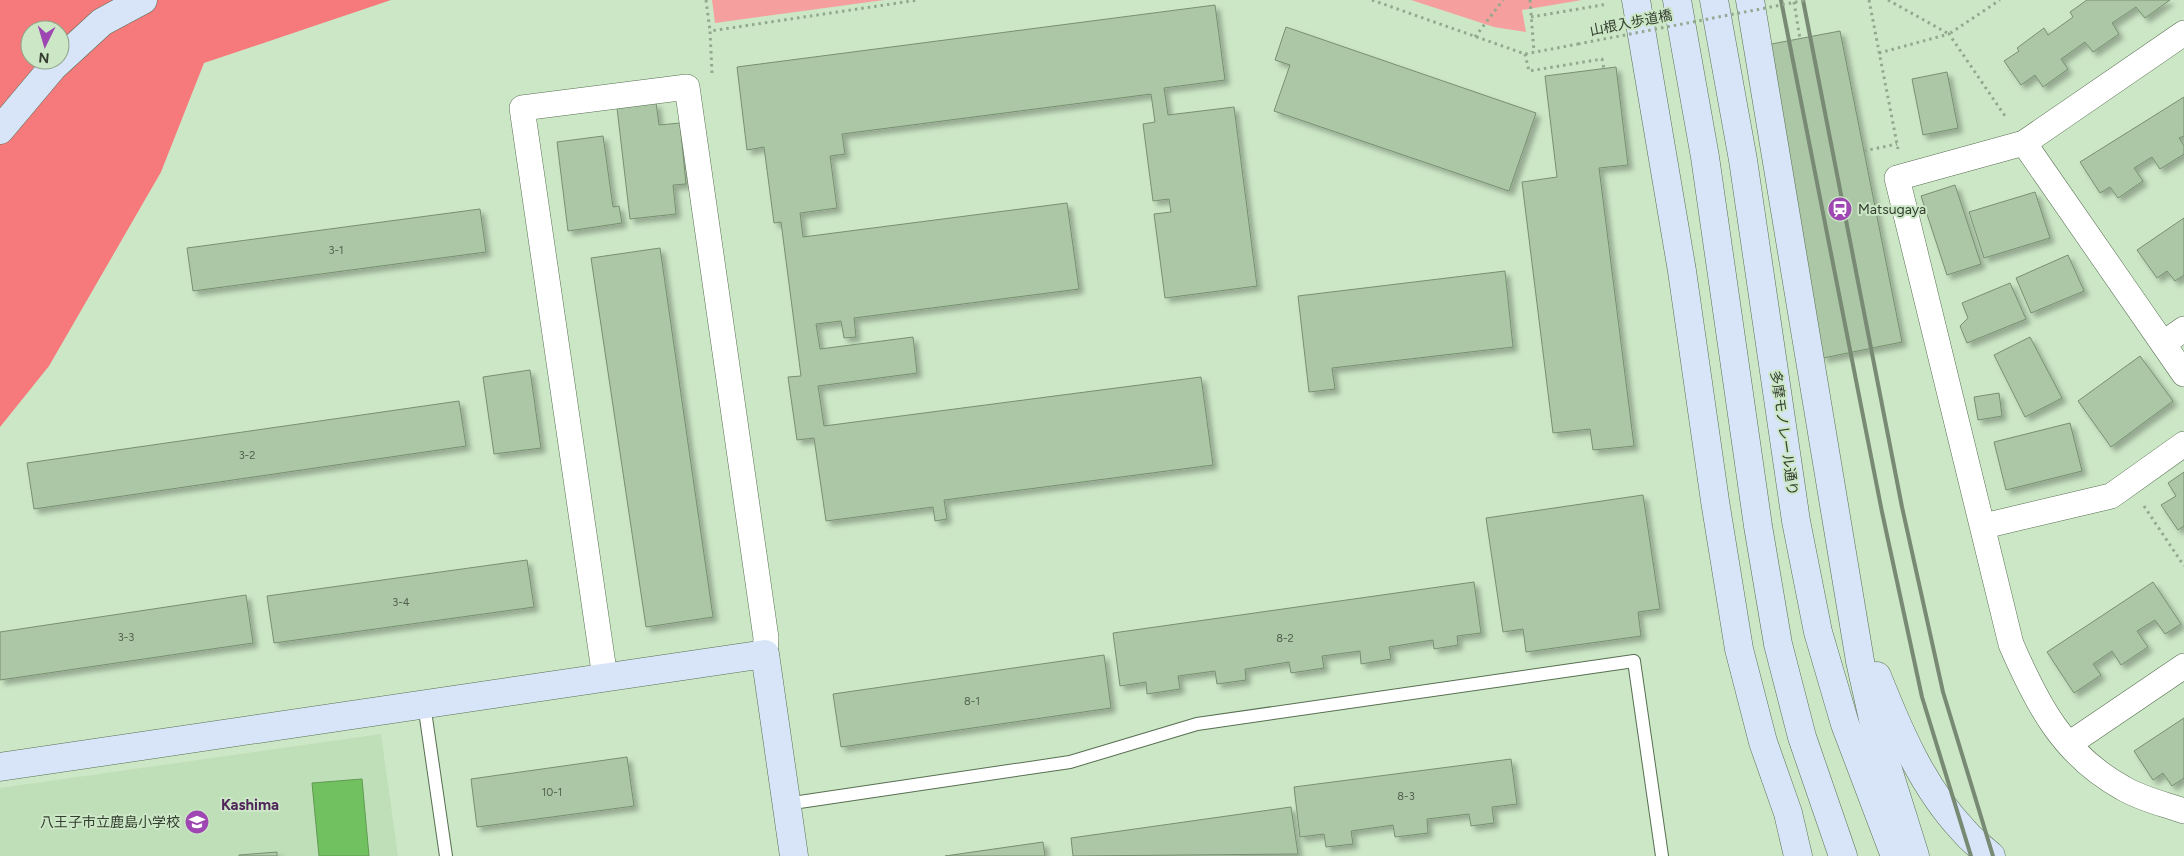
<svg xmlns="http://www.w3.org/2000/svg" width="2184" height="856" viewBox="0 0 2184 856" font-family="Figtree,'Noto Sans JP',sans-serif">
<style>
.built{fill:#bfdfb8}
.green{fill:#f69f9f}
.forest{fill:#f6797c;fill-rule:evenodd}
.water{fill:#72c160;stroke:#5f9a52}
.building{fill:#acc7a6;stroke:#779071;filter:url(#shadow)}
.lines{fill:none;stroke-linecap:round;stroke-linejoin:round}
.lane-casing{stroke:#576f51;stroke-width:14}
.street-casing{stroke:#576f51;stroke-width:26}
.secondary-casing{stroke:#576f51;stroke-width:29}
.path{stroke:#93a88e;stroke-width:3;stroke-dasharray:2.5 4;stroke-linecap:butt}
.lane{stroke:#fff;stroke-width:12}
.street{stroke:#fff;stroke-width:25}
.secondary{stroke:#d8e4f8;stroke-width:28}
.rail{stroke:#788a74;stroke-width:4}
.path-bridge{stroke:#93a88e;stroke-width:3;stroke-dasharray:2.5 4;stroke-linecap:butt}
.labels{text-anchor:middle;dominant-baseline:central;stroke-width:4;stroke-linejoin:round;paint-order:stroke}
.number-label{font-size:11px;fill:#52614e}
.street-label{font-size:14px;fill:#343f31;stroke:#cce7c6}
.poi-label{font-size:14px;fill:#343f31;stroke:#cce7c6;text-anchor:start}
.neighbourhood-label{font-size:15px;font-weight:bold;fill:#51275b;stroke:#cce7c6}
</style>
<defs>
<filter id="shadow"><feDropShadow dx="4.5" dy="4.5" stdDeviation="2.5" flood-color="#0004"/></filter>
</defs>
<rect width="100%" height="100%" fill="#cce7c6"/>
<!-- built -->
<path class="built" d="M381 734 398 856H0V788Z"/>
<!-- green -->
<g class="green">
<path d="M712 0H884L715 23Z"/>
<path d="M1411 0H1582L1522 10 1526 32 1494 27Z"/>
</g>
<!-- forest -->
<path class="forest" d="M0 0H391L204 63 161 172 49 366 0 427ZM30 30H60V60H30Z"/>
<!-- water -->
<path class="water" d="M362 779 369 856H319L312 783Z"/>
<!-- building -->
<g class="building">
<path d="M2087 0H2170L2145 18 2136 7 2112 23 2119 34 2093 52 2085 42 2061 59 2068 69 2043 87 2035 75 2021 85 2004 61 2019 51 2017 48 2044 28 2048 35 2073 17 2070 12Z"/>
<path d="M1215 5 1225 80 1164 88 1168 115 1234 107 1257 286 1165 298 1154 214 1171 212 1169 199 1153 201 1143 124 1155 122 1151 94 842 134 845 154 830 156 837 208 800 213 803 237 1067 203 1079 289 854 318 856 337 844 338 841 321 816 324 820 349 913 337 917 373 818 386 824 426 1201 377 1213 465 944 500 947 519 935 521 933 507 826 521 814 438 797 440 788 377 801 376 781 222 774 223 764 147 747 150 737 67Z"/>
<path d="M1286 27 1536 113 1509 191 1274 111 1290 65 1275 60Z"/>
<path d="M1840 31 1902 342 1823 358 1761 46Z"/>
<path d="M1616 67 1628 165 1599 168 1634 446 1593 450 1590 429 1553 433 1522 182 1557 177 1545 76Z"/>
<path d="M1947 72 1958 128 1923 135 1912 79Z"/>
<path d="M2184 97V136L2179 138 2184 146V154L2160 169 2152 157 2134 168 2143 181 2118 198 2110 187 2100 193 2080 162Z"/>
<path d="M656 103 659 125 680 123 686 184 673 185 676 214 630 219 617 108Z"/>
<path d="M603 136 613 207 619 206 622 223 568 231 557 142Z"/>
<path d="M1955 185 1981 264 1947 275 1921 196Z"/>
<path d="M2035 192 2050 238 1984 258 1969 212Z"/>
<path d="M480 209 486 252 193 291 187 248Z"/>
<path d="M2184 218V275L2175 281 2167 271 2157 278 2137 250Z"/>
<path d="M660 248 713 617 646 627 591 258Z"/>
<path d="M2068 255 2084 291 2031 313 2016 278Z"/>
<path d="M1505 271 1513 347 1332 368 1335 389 1309 392 1298 296Z"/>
<path d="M2010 283 2026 319 1967 343 1960 326 1968 318 1962 303Z"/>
<path d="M2030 337 2062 398 2025 417 1994 355Z"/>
<path d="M2140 356 2173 401 2111 447 2078 401Z"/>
<path d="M530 370 541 448 494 454 483 377Z"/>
<path d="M1999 393 2002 416 1978 420 1974 397Z"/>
<path d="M459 401 466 446 34 509 27 463Z"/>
<path d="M2070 423 2082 471 2006 490 1994 442Z"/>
<path d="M2184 472V526L2178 530 2161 505 2176 496 2168 483Z"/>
<path d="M1643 495 1660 609 1638 612 1641 636 1526 652 1523 629 1503 632 1486 518Z"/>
<path d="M527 560 534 607 274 643 267 596Z"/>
<path d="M1474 582 1481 633 1457 636 1458 645 1434 649 1433 640 1389 647 1391 659 1361 664 1360 651 1322 656 1324 668 1291 673 1289 662 1245 669 1246 680 1217 684 1215 671 1178 676 1180 689 1147 694 1146 682 1120 686 1113 633Z"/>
<path d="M2153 582 2181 624 2165 634 2155 620 2137 631 2148 647 2121 665 2112 651 2093 664 2101 675 2074 693 2047 652Z"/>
<path d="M246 595 253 643 0 680V632Z"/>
<path d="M1104 655 1111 708 841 747 833 694Z"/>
<path d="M2184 718V778L2172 786 2163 773 2153 780 2134 751Z"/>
<path d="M627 757 634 806 477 827 471 779Z"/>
<path d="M1511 759 1517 804 1492 807 1494 823 1471 826 1469 814 1427 819 1428 833 1395 837 1393 825 1351 831 1353 844 1326 847 1324 834 1300 837 1294 787Z"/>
<path d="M1291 807 1298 854 1073 856 1071 838Z"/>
<path d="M1043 842 1045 856H945Z"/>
<path d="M277 852V856H239V855Z"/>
</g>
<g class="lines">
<defs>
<g id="lane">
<path d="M424 704 446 856"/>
<path d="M786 804 1070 762 1197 724 1634 661 1662 856"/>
</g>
<g id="street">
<path d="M2184 33 2024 143 1897 178 2011 644C2037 704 2063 755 2123 788 2141 799 2164 804 2184 811"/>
<path d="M2024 143 2184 374"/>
<path d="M2164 343 2184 329"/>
<path d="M1984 526 2111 496 2184 444"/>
<path d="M605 678 522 108 687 87 766 638 765 654"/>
<path d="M2069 744 2184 666"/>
</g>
<g id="secondary">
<path d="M1636 0 1682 271 1715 501 1739 649 1763 742 1788 813 1798 856"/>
<path d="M1677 0 1705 157 1758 526 1778 644 1802 737 1843 856"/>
<path d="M1714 0 1743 160 1796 521 1818 632 1845 724 1895 856"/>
<path d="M1750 0 1860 661 1875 728 1915 856"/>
<path d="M0 130 53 67 102 22 143 0"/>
<path d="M1877 676C1898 729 1923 788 1963 830 1971 840 1982 848 1991 856"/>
<path d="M0 767 765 654 794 856"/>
</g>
</defs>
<!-- lane casing -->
<use href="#lane" class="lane-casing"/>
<!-- street casing -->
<use href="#street" class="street-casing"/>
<!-- secondary casing -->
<use href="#secondary" class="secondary-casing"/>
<!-- path -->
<g class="path">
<path d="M706 0 710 31"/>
<path d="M1372 0 1525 54 1578 44"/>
<path d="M1530 0 1534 52"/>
<path d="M1869 0 1898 149"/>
<path d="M1888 0 1949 34 2000 0"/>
<path d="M1794 2 1800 39"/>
<path d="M1531 17 1608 4"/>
<path d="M1475 37 1503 0"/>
<path d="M1879 53 1949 34 2007 119"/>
<path d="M1525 54 1529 71 1602 59 1604 69"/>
<path d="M712 73 710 31 918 0"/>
<path d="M1864 151 1897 144"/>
<path d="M2144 506 2184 566"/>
</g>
<!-- lane -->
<use href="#lane" class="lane"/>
<!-- street -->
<use href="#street" class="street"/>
<!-- secondary -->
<use href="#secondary" class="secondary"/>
<!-- rail -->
<g class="rail">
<path d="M1781 0 1882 512 1922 697 1971 856"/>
<path d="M1803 0 1902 507 1943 692 1993 856"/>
</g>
<!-- path-bridge -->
<path class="path-bridge" d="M1578 44 1807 0"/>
</g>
<!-- icons -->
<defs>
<symbol id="station-disc" viewBox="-11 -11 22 22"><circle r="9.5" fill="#9e46b2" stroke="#cce7c6"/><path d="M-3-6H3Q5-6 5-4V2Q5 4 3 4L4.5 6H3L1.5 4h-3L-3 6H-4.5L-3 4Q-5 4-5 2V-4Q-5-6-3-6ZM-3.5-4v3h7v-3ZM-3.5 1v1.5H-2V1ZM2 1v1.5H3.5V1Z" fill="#fff"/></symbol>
<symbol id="school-disc" viewBox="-11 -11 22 22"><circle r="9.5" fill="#9e46b2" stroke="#cce7c6"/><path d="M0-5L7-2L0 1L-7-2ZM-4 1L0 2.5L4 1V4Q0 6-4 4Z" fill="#fff"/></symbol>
</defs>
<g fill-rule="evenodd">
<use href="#station-disc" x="1826" y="195" width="28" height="28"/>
<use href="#school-disc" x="183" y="808" width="28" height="28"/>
</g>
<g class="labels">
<!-- number labels -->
<g class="number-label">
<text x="336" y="250">3-1</text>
<text x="247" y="455">3-2</text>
<text x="401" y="602">3-4</text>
<text x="126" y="637">3-3</text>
<text x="1285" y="638">8-2</text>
<text x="972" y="701">8-1</text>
<text x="552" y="792">10-1</text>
<text x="1406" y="796">8-3</text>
</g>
<!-- street labels -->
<g class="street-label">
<text transform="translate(1631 23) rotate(-11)">山根入歩道橋</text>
<text transform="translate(1784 433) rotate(82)">多摩モノレール通り</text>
</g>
<!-- poi labels -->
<g class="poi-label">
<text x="1858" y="209">Matsugaya</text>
<text x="180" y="822" text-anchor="end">八王子市立鹿島小学校</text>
</g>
<!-- neighbourhood labels -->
<g class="neighbourhood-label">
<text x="250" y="805">Kashima</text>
</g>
</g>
<!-- north arrow -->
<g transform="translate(45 45) rotate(185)"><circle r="24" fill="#cce7c6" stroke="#8fa48a"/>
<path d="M0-4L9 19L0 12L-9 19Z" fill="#9e46b2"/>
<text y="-8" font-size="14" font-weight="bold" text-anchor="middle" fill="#343f31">N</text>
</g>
</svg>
